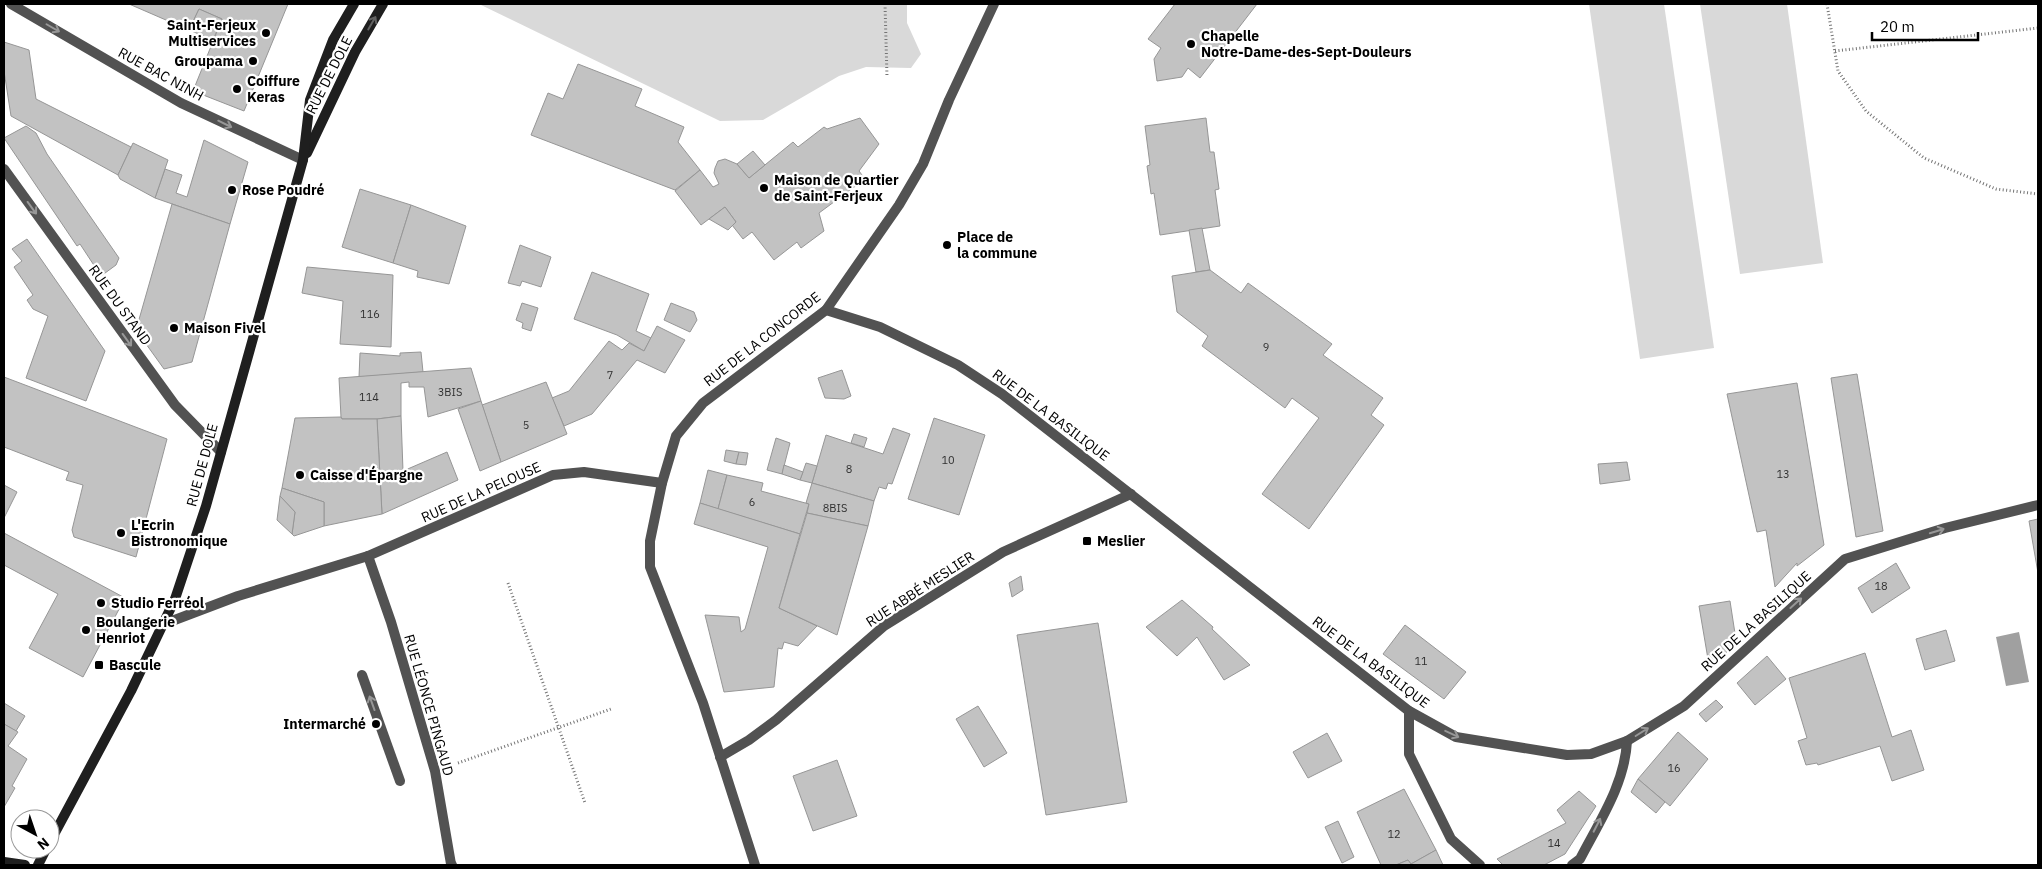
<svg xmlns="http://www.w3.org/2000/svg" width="2042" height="869" viewBox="0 0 2042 869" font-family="'IBM Plex Sans',sans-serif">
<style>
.green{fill:#d9d9d9}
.water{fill:#a0a0a0}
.building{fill:#c2c2c2;stroke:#969696}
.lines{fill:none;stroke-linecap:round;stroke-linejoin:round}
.path{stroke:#747474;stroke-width:3;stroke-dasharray:1 2.5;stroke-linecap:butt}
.service{stroke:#525252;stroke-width:10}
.pedestrian{stroke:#525252;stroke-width:10}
.minor{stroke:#525252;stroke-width:10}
.secondary{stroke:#1f1f1f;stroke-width:10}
.oneway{stroke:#626262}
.oneway2{stroke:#979797}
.poi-dot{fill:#000;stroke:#fff;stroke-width:2}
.labels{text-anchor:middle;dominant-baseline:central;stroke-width:4.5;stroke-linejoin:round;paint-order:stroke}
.number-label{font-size:11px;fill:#303030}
.poi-label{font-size:14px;font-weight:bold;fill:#000;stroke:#fff;text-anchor:start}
.street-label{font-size:14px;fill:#000;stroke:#fff}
</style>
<rect width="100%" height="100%" fill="#fff"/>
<!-- green -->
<g class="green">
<path d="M479 4H907V23L921 54 911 68 866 67 839 76 763 120 720 121Z"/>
<path d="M1589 4H1664L1714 348 1640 359Z"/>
<path d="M1700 4H1787L1823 263 1740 274Z"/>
</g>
<!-- water -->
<path class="water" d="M2019 632 2029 682 2006 686 1996 637Z"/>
<!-- building -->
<g class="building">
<path d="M129 4H288L244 111 193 91 222 19 199 9 189 30Z"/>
<path d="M1175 4H1257L1200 78 1188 68 1182 77 1157 81 1154 59 1161 48 1148 39Z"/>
<path d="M199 9 222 19 213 40 189 30Z"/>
<path d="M4 42 29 50 36 99 131 147 118 175 11 116 4 71Z"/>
<path d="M578 64 642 89 635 106 684 127 678 142 700 170 675 190 531 135 548 93 563 99Z"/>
<path d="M860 118 879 144 859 171 865 179 819 213 824 231 801 248 797 242 774 260 752 232 743 239 732 225 736 222 725 207 701 225 675 191 700 170 713 187 719 184 714 173 715 168 718 161 725 159 737 164 749 178 793 142 798 147 824 127 827 129Z"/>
<path d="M1206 118 1210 152H1214L1219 189 1215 190 1220 226 1160 235 1154 193 1151 194 1147 166 1150 165 1145 126Z"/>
<path d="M26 126 36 133 47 154 119 258 116 265 101 276 80 244 77 246 4 138Z"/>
<path d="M204 140 248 162 230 224 155 198 165 169 182 175 176 193 187 197Z"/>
<path d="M133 143 168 160 155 198 120 179 118 175Z"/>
<path d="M753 151 765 165 749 178 737 164Z"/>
<path d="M360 189 411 205 393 263 342 247Z"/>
<path d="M172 204 230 224 192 362 164 369 136 330Z"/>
<path d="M411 205 466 226 449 284 417 277 418 271 393 263Z"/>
<path d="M725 207 736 222 728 230 709 219Z"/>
<path d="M1202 228 1210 270 1196 272 1189 230Z"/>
<path d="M27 239 105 351 86 401 26 378 48 316 33 309 27 300 33 295 14 267 22 261 12 249Z"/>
<path d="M520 245 551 257 541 287 522 281 520 286 508 283Z"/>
<path d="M307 267 393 275 391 347 340 344 343 301 302 293Z"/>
<path d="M1210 270 1241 293 1248 283 1332 344 1323 355 1383 398 1371 415 1384 425 1309 529 1262 494 1319 418 1292 398 1285 408 1202 346 1208 336 1177 312 1172 276Z"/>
<path d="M592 272 649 294 636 331 651 338 644 351 617 335 574 319Z"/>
<path d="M522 303 538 308 531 331 522 328 523 323 516 320Z"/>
<path d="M671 303 694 312 697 320 690 332 664 320Z"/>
<path d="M657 326 685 340 665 373 637 360 592 414 564 426 552 398 569 391 609 341 622 350 629 343 644 351Z"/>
<path d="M421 352 423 372 359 377 360 353 400 356V353Z"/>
<path d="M471 368 481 401 428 417 424 387H409V382L401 383V416L377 419H342L341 417 339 378Z"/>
<path d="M842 370 851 396 844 399 825 398 818 378Z"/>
<path d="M1857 374 1883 531 1856 537 1831 378Z"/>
<path d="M4 377 167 439 136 557 74 537 72 530 83 485 66 480 69 472 4 447Z"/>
<path d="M546 382 567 434 501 462 482 405Z"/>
<path d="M1797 383 1824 545 1797 566V563L1775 587 1766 530 1757 532 1727 394Z"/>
<path d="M481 401 501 462 480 471 458 409Z"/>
<path d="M401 416 403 471 447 452 458 480 382 514 377 419Z"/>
<path d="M341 417 342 419H377L382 514 324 526V502L282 488 295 418Z"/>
<path d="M934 418 985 435 959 515 908 499Z"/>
<path d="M893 428 910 434 892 484 888 483 886 489 879 487 874 501 812 483 826 435 883 454Z"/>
<path d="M854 434 867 438 864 447 851 443Z"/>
<path d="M776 438 790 443 782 474 767 470Z"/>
<path d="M726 450 739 452 736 464 724 461Z"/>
<path d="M739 452 748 453 746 465 736 464Z"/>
<path d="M1627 462 1630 480 1600 484 1598 464Z"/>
<path d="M806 463 817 466 812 483 800 480Z"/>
<path d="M784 465 803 472 800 480 782 474Z"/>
<path d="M708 470 727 475 718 509 700 503Z"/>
<path d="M727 475 763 483 761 491 809 504 800 534 718 509Z"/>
<path d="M812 483 874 501 868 526 807 513 809 504 806 503Z"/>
<path d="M4 485 17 492 4 518Z"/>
<path d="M282 488 324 502V526L294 536 292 534 295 512 280 496Z"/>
<path d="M280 496 295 512 292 534 277 520Z"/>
<path d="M700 503 800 534 779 608 817 626 798 646 784 642 782 649 778 648 774 687 724 692 705 615 739 617 741 632 745 629 768 547 694 524Z"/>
<path d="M807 513 868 526 837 635 779 608Z"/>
<path d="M2038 519V573L2029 521Z"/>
<path d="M4 533 125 598 83 677 29 648 58 594 4 565Z"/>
<path d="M1896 563 1910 588 1872 613 1858 588Z"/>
<path d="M1021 576 1023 590 1012 597 1009 583Z"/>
<path d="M1182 600 1213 627 1212 629 1250 665 1224 680 1197 637 1177 656 1146 627Z"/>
<path d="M1730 601 1736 640 1727 652 1709 665 1699 606Z"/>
<path d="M1098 623 1127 802 1046 815 1017 635Z"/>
<path d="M1405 625 1466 672 1444 699 1383 654Z"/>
<path d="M1946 630 1955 661 1925 670 1916 639Z"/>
<path d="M1865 653 1892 737 1911 730 1924 770 1892 781 1880 746 1818 765 1817 763 1806 765 1798 741 1807 738 1789 678Z"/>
<path d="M1767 656 1786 679 1755 705 1737 683Z"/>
<path d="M1716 700 1723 707 1706 722 1699 714Z"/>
<path d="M4 703 25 716 16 731 4 724Z"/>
<path d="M978 706 1007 753 984 767 956 719Z"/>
<path d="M4 724 18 732 8 746 27 759 12 786 15 788 4 807Z"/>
<path d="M1678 732 1708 759 1670 806 1638 779Z"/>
<path d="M1327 733 1342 761 1308 778 1293 752Z"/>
<path d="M837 760 857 816 813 831 793 776Z"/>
<path d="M1638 779 1665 802 1656 813 1631 792Z"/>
<path d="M1404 789 1436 850 1411 864 1408 860 1396 865H1381L1357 812Z"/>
<path d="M1579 791 1596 806 1565 854 1544 865H1503L1497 859 1566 823 1557 810Z"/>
<path d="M1338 821 1354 857 1342 863 1325 827Z"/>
<path d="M1436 850 1443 865H1396L1408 860 1411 864Z"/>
</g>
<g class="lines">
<!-- path -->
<g class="path">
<path d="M885 4 887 77"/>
<path d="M1827 4 1838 71 1866 111 1924 158 1996 189 2038 194"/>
<path d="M1835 51 2038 28"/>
<path d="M508 583 585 803"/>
<path d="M458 763 611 709"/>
</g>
<!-- service -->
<path class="service" d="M362 675 400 781"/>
<!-- pedestrian -->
<path class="pedestrian" d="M368 556 391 622 435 771 451 864"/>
<!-- minor -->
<g class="minor">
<path d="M11 4 181 103 303 160"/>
<path d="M4 169 175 405 221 452"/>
<path d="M826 310 880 327 958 365 1002 394 1409 711 1456 737 1567 755 1591 754 1627 741 1684 706 1845 559 1945 528 2038 505"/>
<path d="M164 624 238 596 368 556 553 475 584 472 662 483"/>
<path d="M1409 711V754L1451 839 1480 865"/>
<path d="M720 757 749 740 776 720 884 626 1003 552 1131 494"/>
<path d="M451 864 452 865"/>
<path d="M755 865 703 703 650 567V541L662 483 676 436 703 403 826 310 899 205 923 164 949 100 994 4"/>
<path d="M1572 865 1580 859C1599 822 1625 784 1627 741"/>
</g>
<!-- secondary -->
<g class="secondary">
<path d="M307 153 355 52 383 4"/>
<path d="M50 842 131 691 175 599 206 506 303 160 310 100 333 40 354 4"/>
<path d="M4 862 25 865"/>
<path d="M38 865 46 849"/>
</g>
</g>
<!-- one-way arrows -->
<defs><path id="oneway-shaft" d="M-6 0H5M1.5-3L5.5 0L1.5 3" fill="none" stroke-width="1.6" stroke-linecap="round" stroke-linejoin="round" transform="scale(1.25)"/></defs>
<use class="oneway" href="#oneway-shaft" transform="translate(372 23) rotate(-60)"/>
<g class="oneway2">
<use href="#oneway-shaft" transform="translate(53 28) rotate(30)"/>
<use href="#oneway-shaft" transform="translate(225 124) rotate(26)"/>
<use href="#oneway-shaft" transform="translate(32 208) rotate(54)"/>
<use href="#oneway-shaft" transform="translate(127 340) rotate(54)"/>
<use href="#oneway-shaft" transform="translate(1937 531) rotate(-17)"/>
<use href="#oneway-shaft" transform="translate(1796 603) rotate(-42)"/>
<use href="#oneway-shaft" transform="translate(372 703) rotate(-110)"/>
<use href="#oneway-shaft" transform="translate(1642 732) rotate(-32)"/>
<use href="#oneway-shaft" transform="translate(1452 734) rotate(25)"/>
<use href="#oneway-shaft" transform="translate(1597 825) rotate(-63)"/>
</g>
<!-- markers -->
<g class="poi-dot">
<circle cx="266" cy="33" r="5"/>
<circle cx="1191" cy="44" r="5"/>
<circle cx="253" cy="61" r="5"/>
<circle cx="237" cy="89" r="5"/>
<circle cx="764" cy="188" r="5"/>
<circle cx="232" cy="190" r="5"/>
<circle cx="947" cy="245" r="5"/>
<circle cx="174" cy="328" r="5"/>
<circle cx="300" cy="475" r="5"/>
<circle cx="121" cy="533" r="5"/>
<rect x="1082" y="536" width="10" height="10" rx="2.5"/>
<circle cx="101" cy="603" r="5"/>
<circle cx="86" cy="630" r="5"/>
<rect x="94" y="660" width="10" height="10" rx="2.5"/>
<circle cx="376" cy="724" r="5"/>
</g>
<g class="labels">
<!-- number labels -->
<g class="number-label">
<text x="370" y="314">116</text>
<text x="1266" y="347">9</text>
<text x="610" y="375">7</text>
<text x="450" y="392">3BIS</text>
<text x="369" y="397">114</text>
<text x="526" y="425">5</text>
<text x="948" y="460">10</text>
<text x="849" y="469">8</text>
<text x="1783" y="474">13</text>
<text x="752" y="502">6</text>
<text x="835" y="508">8BIS</text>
<text x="1881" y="586">18</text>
<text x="1421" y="661">11</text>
<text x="1674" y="768">16</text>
<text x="1394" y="834">12</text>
<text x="1554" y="843">14</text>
</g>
<!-- poi labels -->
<g class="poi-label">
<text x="256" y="25" text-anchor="end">Saint-Ferjeux<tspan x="256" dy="16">Multiservices</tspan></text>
<text x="1201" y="36">Chapelle<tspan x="1201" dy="16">Notre-Dame-des-Sept-Douleurs</tspan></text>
<text x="243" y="61" text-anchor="end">Groupama</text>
<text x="247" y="81">Coiffure<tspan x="247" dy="16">Keras</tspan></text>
<text x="774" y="180">Maison de Quartier<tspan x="774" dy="16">de Saint-Ferjeux</tspan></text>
<text x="242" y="190">Rose Poudré</text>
<text x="957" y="237">Place de<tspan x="957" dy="16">la commune</tspan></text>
<text x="184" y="328">Maison Fivel</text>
<text x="310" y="475">Caisse d'Épargne</text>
<text x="131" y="525">L'Ecrin<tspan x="131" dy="16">Bistronomique</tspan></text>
<text x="1097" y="541">Meslier</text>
<text x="111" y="603">Studio Ferréol</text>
<text x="96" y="622">Boulangerie<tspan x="96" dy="16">Henriot</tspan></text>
<text x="109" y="665">Bascule</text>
<text x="366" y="724" text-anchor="end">Intermarché</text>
</g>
<!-- street labels -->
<g class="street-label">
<text transform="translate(161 74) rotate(29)">RUE BAC NINH</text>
<text transform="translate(329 75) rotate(-63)">RUE DE DOLE</text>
<text transform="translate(120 305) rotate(54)">RUE DU STAND</text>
<text transform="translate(762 339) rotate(-38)">RUE DE LA CONCORDE</text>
<text transform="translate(1051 415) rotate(37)">RUE DE LA BASILIQUE</text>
<text transform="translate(202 465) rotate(-75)">RUE DE DOLE</text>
<text transform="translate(481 492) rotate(-24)">RUE DE LA PELOUSE</text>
<text transform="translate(920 589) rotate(-33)">RUE ABBÉ MESLIER</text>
<text transform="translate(1756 621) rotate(-42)">RUE DE LA BASILIQUE</text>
<text transform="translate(1371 662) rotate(37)">RUE DE LA BASILIQUE</text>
<text transform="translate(429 705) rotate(74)">RUE LÉONCE PINGAUD</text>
</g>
</g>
<!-- border -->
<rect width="2042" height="869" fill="none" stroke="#000000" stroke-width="10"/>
<!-- north arrow -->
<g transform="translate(35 834) rotate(140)"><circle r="24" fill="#ffffff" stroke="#999999"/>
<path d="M0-4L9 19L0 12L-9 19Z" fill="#000000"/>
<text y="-8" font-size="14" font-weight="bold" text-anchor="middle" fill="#000000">N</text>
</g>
<!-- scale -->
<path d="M1872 32v8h106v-8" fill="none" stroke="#000000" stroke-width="2.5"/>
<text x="1880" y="32" font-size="15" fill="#000000" stroke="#ffffff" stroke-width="4" paint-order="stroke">20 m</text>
</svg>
